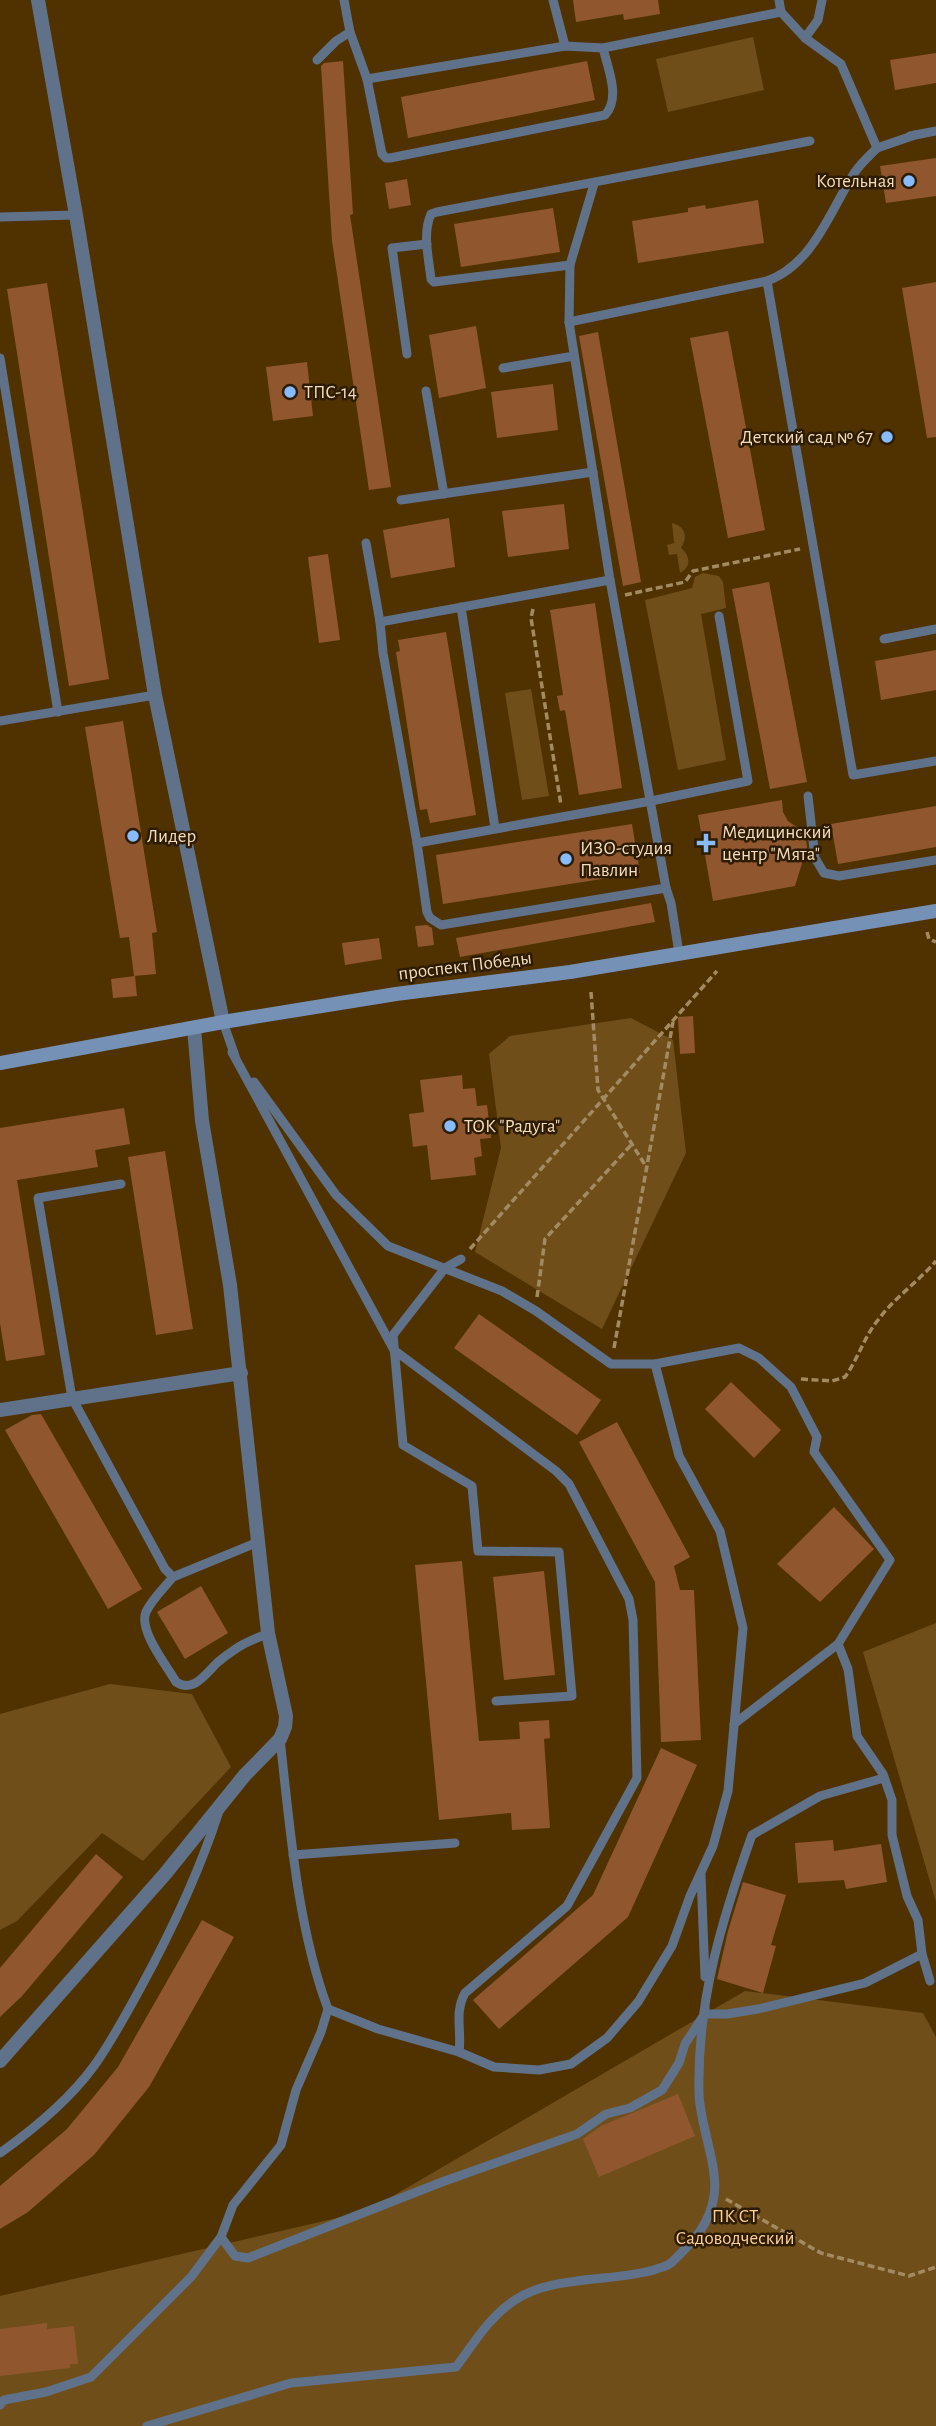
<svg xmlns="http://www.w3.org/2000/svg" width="936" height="2426" viewBox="0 0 936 2426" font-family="'Alegreya Sans',sans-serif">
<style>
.green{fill:#6f4e1a}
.building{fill:#90572e}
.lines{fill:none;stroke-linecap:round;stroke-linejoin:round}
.path{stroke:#a48a62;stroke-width:3.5;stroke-dasharray:7 3.5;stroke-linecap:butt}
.lane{stroke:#607289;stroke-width:9}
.street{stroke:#607289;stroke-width:14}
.secondary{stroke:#7591b6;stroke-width:14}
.poi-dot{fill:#87bbfb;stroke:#2d1c03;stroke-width:2.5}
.labels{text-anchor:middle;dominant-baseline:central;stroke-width:5;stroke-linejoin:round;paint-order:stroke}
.poi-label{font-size:19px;fill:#f4ddbf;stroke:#2d1c03;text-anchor:start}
.street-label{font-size:19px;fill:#f4ddbf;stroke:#2d1c03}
.park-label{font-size:19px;fill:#fcd096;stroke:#2d1c03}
</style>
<rect width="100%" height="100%" fill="#4f3200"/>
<!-- green -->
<g class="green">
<path d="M753 37 764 90 668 112 656 59Z"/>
<path d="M672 523C686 527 688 537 681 548 690 555 692 567 680 573L677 554 669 555 667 545 674 543Z"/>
<path d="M703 573 719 576 723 582 726 608 701 614 726 760 678 770 645 600 692 588 695 577Z"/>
<path d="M531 689 549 796 522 800 505 693Z"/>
<path d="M631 1018 673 1040 686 1153 602 1329 475 1252 501 1148 489 1054 510 1036Z"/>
<path d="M936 1623V1902L863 1652Z"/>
<path d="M110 1684 192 1694 231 1767 143 1861 102 1833 17 1921 0 1930V1714Z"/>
<path d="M745 1991 923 2013 936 2037V2426H0V2296L367 2211Z"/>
</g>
<!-- building -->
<g class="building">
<path d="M573 0H658L660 14 624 20 623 14 576 22Z"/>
<path d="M936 53V83L895 90 890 60Z"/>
<path d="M343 61 353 214 350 215 391 487 369 490 332 241 321 66 324 63Z"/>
<path d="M587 61 595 100 408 138 401 97Z"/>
<path d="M936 158V196L886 203 880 166Z"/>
<path d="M407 179 411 205 389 209 385 183Z"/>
<path d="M758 200 764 243 638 263 632 221 688 212V208L705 205 706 209Z"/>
<path d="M553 208 560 252 461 267 454 224Z"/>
<path d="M936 282V437L927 438 902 288Z"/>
<path d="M47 283 109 679 69 686 7 289Z"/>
<path d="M476 326 486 388 439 398 429 335Z"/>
<path d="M728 331 765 530 728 538 690 338Z"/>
<path d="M598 332 641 582 623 586 579 336Z"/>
<path d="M307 362 313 416 273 421 266 367Z"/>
<path d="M553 384 558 430 497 438 491 392Z"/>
<path d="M564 504 569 549 508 557 502 511Z"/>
<path d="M449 518 455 567 391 578 383 530Z"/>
<path d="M328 554 340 640 319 643 308 557Z"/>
<path d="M769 582 807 782 770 789 732 589Z"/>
<path d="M595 603 622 788 579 795 565 710 560 711 557 696 563 695 550 610Z"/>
<path d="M446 632 476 815 430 823 427 809 420 810 396 652 400 651 398 640Z"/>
<path d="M936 650V690L881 700 875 661Z"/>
<path d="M123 721 157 932 152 933 156 974 134 976 129 937 120 938 85 727Z"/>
<path d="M782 800 783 812 788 821 805 833 807 847 795 886 713 901 698 815Z"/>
<path d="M936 806V847L838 864 831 824Z"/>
<path d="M632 824 640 873 443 904 436 855Z"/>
<path d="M651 903 655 922 460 957 456 938Z"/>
<path d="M427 925 432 928 434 945 418 947 415 926Z"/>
<path d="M379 938 382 959 345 965 342 943Z"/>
<path d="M135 976 137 996 113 998 111 979Z"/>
<path d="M693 1016 695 1053 680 1054 678 1017Z"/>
<path d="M462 1075 463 1089 475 1088 477 1106 487 1105 491 1138 480 1139 482 1156 474 1158 476 1175 431 1180 427 1145 413 1147 409 1114 424 1112 420 1080Z"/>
<path d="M124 1108 130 1144 95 1150 98 1167 17 1180 45 1355 6 1361 0 1323V1128Z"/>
<path d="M165 1151 193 1329 156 1335 128 1157Z"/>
<path d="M479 1314 601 1400 577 1435 454 1348Z"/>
<path d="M731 1382 781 1430 754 1458 705 1409Z"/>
<path d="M41 1414 142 1589 108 1609 5 1430 32 1415Z"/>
<path d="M617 1422 690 1557 674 1566 680 1590H694L701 1740 661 1742 655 1582 579 1442Z"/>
<path d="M834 1507 874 1549 820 1602 777 1564Z"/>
<path d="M462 1561 479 1741 520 1739 519 1722 549 1720 550 1738 544 1739 550 1828 512 1830 511 1813 439 1820 415 1565Z"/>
<path d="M544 1571 555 1675 504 1680 493 1577Z"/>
<path d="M201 1586 228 1633 185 1659 157 1612Z"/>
<path d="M661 1748 697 1765 628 1917 499 2029 473 2000 593 1895Z"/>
<path d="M833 1840 834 1851 881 1844 887 1882 846 1889 844 1880 798 1883 795 1843Z"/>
<path d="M96 1854 123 1877 22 1996 0 2017V1968Z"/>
<path d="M743 1882 786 1895 771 1945 776 1946 763 1993 717 1979 728 1931Z"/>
<path d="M202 1920 234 1937 149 2087 94 2155 28 2212 0 2229V2186L67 2129 118 2067Z"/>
<path d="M678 2094 695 2136 599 2177 583 2139 601 2126Z"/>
<path d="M47 2323V2329L74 2326 78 2364H70V2368L0 2376V2329Z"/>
</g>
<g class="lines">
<!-- path -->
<g class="path">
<path d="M625 595 685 582 693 571 800 549"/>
<path d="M533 609 531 618 561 805"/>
<path d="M927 932 929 939 936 942"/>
<path d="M591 992 598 1090 647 1168"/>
<path d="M470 1249 717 971"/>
<path d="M537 1297 545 1239 632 1144"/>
<path d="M614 1348 673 1022"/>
<path d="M801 1379 832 1381 845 1377C858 1359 864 1337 878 1320 895 1297 918 1282 936 1261"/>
<path d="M726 2199 821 2253 909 2276 936 2267"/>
</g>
<!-- lane -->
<g class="lane">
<path d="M553 0 565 46"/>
<path d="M779 0 781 12"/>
<path d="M350 32 367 79"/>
<path d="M805 38 841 64 877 148 915 135"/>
<path d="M603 48 565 46 367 79 382 154 386 158H390L605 115C621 98 608 69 603 48L781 12 805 38 818 20 822 0"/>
<path d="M317 60 336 41 350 32 344 0"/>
<path d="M910 136 936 131"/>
<path d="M594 184 570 265 569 322 610 580 666 888"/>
<path d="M0 217 76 215"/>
<path d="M570 265 434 282 431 279C429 259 422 234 431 214L437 212 810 141"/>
<path d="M767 281 853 775 936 761"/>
<path d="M569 322 767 281C814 264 830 210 855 172 861 163 870 155 877 148"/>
<path d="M407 354 392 248 427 244"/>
<path d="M0 358 58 712"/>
<path d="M503 368 574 356"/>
<path d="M426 391 444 494"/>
<path d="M401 500 593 472"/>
<path d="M366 543 380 622"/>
<path d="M461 607 495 828"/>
<path d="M884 639 936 629"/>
<path d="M0 721 155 695"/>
<path d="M808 796 815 858 824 873 839 876 936 860"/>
<path d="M417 843 383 653 380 622 610 580"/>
<path d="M679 953 671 903 666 888 441 925 430 918 427 912 417 843 651 801 748 781 719 616"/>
<path d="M223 1022 235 1056"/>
<path d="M232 1052 394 1350 556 1471 569 1484 629 1599 633 1620 637 1778 567 1906 465 1993C454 2013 462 2030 459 2052"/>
<path d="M254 1082 336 1195 388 1246 502 1291 536 1311 611 1364H655L739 1348 759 1358 791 1387 817 1437 814 1452 890 1560 838 1644 734 1724"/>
<path d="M121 1184 38 1198 72 1398 165 1569 173 1577 258 1542"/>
<path d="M461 1259 445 1268 393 1335 403 1445 472 1486 478 1551 559 1552 572 1696 496 1701"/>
<path d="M173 1577C164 1588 152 1599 146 1612 138 1630 167 1666 176 1682 194 1694 207 1672 218 1662 224 1657 231 1652 237 1648 246 1642 258 1638 268 1633"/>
<path d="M838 1644 848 1669 857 1736 883 1774 892 1800V1835L907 1896 918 1920 922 1954 930 1981"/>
<path d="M280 1739C290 1827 297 1926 328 2009L378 2029 459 2052 494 2067 539 2070 571 2064 607 2038 638 2002 672 1946 690 1896 713 1846 728 1791 743 1628 720 1531 679 1456 655 1364"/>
<path d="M293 1855 455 1843"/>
<path d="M701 1875 705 1977"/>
<path d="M705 2008V2014H727L758 2009 865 1983 922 1954"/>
<path d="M0 2153C34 2129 69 2100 94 2066 112 2041 126 2014 141 1987 172 1930 199 1873 219 1811"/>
<path d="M221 2237 235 2256 248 2258 442 2182 577 2134 606 2114 630 2108 662 2090 679 2063 685 2044 702 2018"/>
<path d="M0 2405 4 2400 46 2392 91 2377 191 2277 221 2237 233 2205 281 2145 296 2090 321 2032 328 2009"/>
<path d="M147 2426 291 2383 456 2367C474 2343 490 2316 515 2300 553 2275 611 2282 654 2270 661 2267 668 2267 673 2261 693 2242 710 2224 714 2196 719 2167 699 2123 699 2092 697 2001 722 1919 752 1835L820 1796 884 1778"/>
</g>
<!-- street -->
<g class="street">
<path d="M38 0 76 215 155 695 223 1022"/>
<path d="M0 1410 241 1373"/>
<path d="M0 2061 165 1874 244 1776 280 1739 285 1727 286 1716 268 1633 230 1285 202 1121 194 1028"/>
</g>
<!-- secondary -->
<path class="secondary" d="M0 1063 223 1022 396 994 570 972 936 911"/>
</g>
<!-- markers -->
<g class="poi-dot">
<circle cx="909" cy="181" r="7"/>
<circle cx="290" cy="392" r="7"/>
<circle cx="887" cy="437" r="7"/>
<circle cx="133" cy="836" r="7"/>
<path d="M702.5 832.5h7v7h7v7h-7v7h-7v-7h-7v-7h7z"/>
<circle cx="566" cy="859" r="7"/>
<circle cx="450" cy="1126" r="7"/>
</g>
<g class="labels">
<!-- poi labels -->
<g class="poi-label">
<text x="895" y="181" text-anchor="end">Котельная</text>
<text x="304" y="392">ТПС-14</text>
<text x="873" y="437" text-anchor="end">Детский сад № 67</text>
<text x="722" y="832">Медицинский<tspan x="722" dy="22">центр "Мята"</tspan></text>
<text x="147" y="836">Лидер</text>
<text x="580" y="848">ИЗО-студия<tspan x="580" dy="22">Павлин</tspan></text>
<text x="464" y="1126">ТОК "Радуга"</text>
</g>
<!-- street labels -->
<g class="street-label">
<text transform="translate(465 966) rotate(-7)">проспект Победы</text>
</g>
<!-- park labels -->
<g class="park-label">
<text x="735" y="2216">ПК СТ<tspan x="735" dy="22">Садоводческий</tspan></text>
</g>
</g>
</svg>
